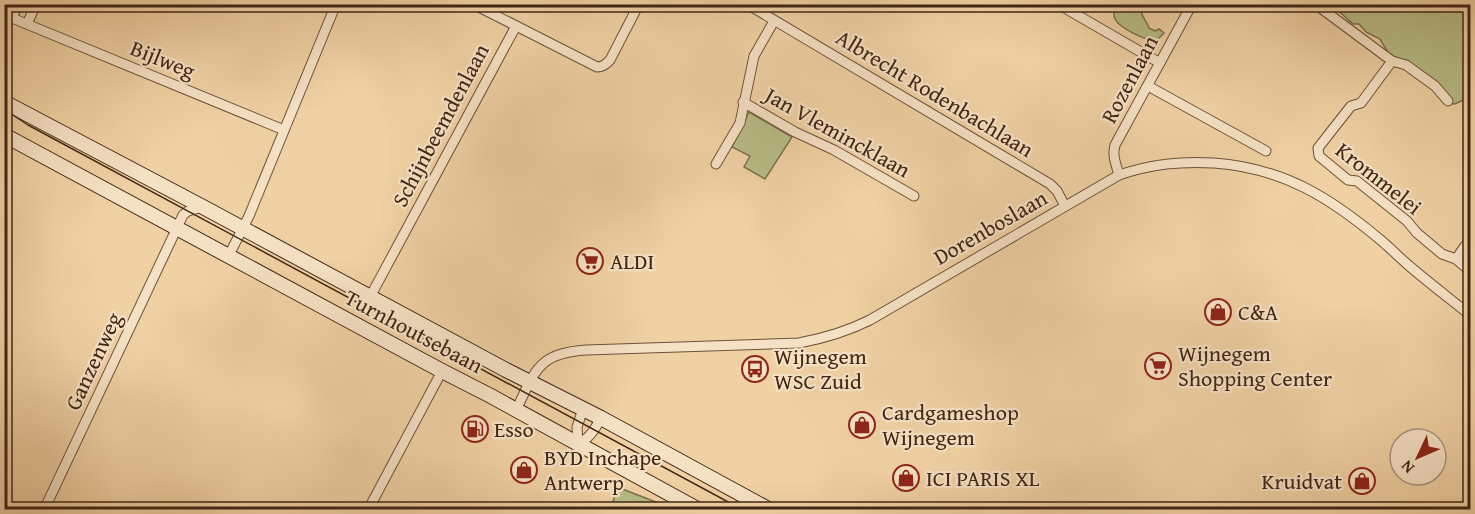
<svg xmlns="http://www.w3.org/2000/svg" width="1475" height="514" viewBox="0 0 1475 514" font-family="'Gentium Book Plus',serif">
<style>
.green{fill:#b8bc86;stroke:#7c714d;stroke-width:1.5}
.lines{fill:none;stroke-linecap:round;stroke-linejoin:round}
.minor-casing{stroke:#6d5138;stroke-width:11}
.secondary-casing{stroke:#412614;stroke-width:16}
.minor{stroke:#f5e1c4;stroke-width:9}
.secondary{stroke:#f5e1c4;stroke-width:14}
.tram{stroke:#412614;stroke-width:1.5}
.labels{text-anchor:middle;dominant-baseline:central;stroke-width:4.5;stroke-linejoin:round;paint-order:stroke}
.street-label{font-size:22px;fill:#412614;stroke:#f5e1c4}
.poi-label{font-size:22px;fill:#412614;stroke:#f5e1c4;text-anchor:start}
</style>
<rect width="100%" height="100%" fill="#f0d1a4"/>
<filter id="stains"><feTurbulence type="fractalNoise" baseFrequency=".00333" numOctaves="4"/><feColorMatrix values="0 0 0 0 .2 0 0 0 0 .09 0 0 0 0 .02 0 0 0 .5 -.17"/></filter>
<radialGradient id="worn" r=".72"><stop offset=".6" stop-color="#630" stop-opacity="0"/><stop offset="1" stop-color="#630" stop-opacity=".3"/></radialGradient>
<!-- green -->
<g class="green">
<path d="M1116 5H1146L1141 8C1140 16 1147 21 1149 28L1155 31 1159 29 1164 33 1156 41C1147 41 1119 28 1115 19 1113 14 1114 9 1116 5Z"/>
<path d="M1332 5H1470V101L1465 99 1455 104 1443 102 1439 97 1432 79 1390 56 1380 39 1366 32 1359 24H1353Z"/>
<path d="M749 112 792 137 765 179 744 167 750 156 732 147Z"/>
<path d="M617 487 674 509H611Z"/>
</g>
<g class="lines">
<defs>
<g id="minor">
<path d="M18 4 12 18 284 130"/>
<path d="M473 4 597 67C603 67 606 64 610 60L639 4"/>
<path d="M747 4 1050 184 1057 191 1065 206"/>
<path d="M1058 4 1160 63"/>
<path d="M1322 4V9L1392 61 1361 103 1351 106 1318 148 1319 156 1348 180 1357 181 1407 221 1417 233 1442 254 1456 259 1465 246 1470 242"/>
<path d="M27 24 36 4"/>
<path d="M1392 61 1406 65 1435 86 1448 101"/>
<path d="M1148 86 1266 151"/>
<path d="M743 102 795 132 834 150 914 196"/>
<path d="M716 164 740 123 754 56 774 21"/>
<path d="M1119 175C1116 164 1112 156 1115 145L1192 4"/>
<path d="M229 255 249 216 336 4"/>
<path d="M1456 259 1470 271"/>
<path d="M370 297 516 26"/>
<path d="M583 409 577 427 578 444C590 438 595 429 601 418"/>
<path d="M516 410C535 372 537 353 586 350L799 343C826 338 846 332 870 320L1119 175C1152 164 1180 161 1214 163 1284 168 1331 198 1383 242 1391 249 1399 257 1407 264 1428 282 1449 298 1470 315"/>
<path d="M44 510 183 215 188 211 203 207"/>
<path d="M368 510 442 371"/>
</g>
<g id="secondary">
<path d="M4 102 203 207 506 370 601 418 770 510"/>
<path d="M4 135 442 371 489 395 699 510"/>
</g>
</defs>
<!-- minor casing -->
<use href="#minor" class="minor-casing"/>
<!-- secondary casing -->
<use href="#secondary" class="secondary-casing"/>
<!-- minor -->
<use href="#minor" class="minor"/>
<!-- secondary -->
<use href="#secondary" class="secondary"/>
<!-- tram -->
<g class="tram">
<path d="M4 20C17 40 9 60 4 81"/>
<path d="M4 102 10 113 28 125 743 510"/>
</g>
</g>
<!-- icons -->
<defs>
<symbol id="supermarket-ring" viewBox="-11 -11 22 22"><circle r="9.5" fill="#f5e1c4" stroke="#8f2418" stroke-width="1.5"/><path d="M-6-5.5h2.5l.6 2H6L4.5 2H-2.5L-4.4-4H-6ZM-1.5 3.2a1.3 1.3 0 1 0 .1 0ZM3 3.2a1.3 1.3 0 1 0 .1 0Z" fill="#8f2418"/></symbol>
<symbol id="shop-ring" viewBox="-11 -11 22 22"><circle r="9.5" fill="#f5e1c4" stroke="#8f2418" stroke-width="1.5"/><path d="M-5-2.5h2.3a2.7 3.5 0 0 1 5.4 0H5L5.5 6h-11ZM-1.5-2.5h3a1.5 2.3 0 0 0-3 0Z" fill="#8f2418"/></symbol>
<symbol id="bus-ring" viewBox="-11 -11 22 22"><circle r="9.5" fill="#f5e1c4" stroke="#8f2418" stroke-width="1.5"/><path d="M-5-6H5V4H4V6H2V4H-2V6H-4V4H-5ZM-3.5-4V0h7V-4ZM-3.5 1.2v1.5H-2V1.2ZM2 1.2v1.5H3.5V1.2Z" fill="#8f2418"/></symbol>
<symbol id="fuel-ring" viewBox="-11 -11 22 22"><circle r="9.5" fill="#f5e1c4" stroke="#8f2418" stroke-width="1.5"/><path d="M-5.5-6h7V0h2V4h1.3V-2.5L3-4.5l.8-.8L6-3V5H2.5V1h-1V6h-7ZM-4.2-4.7v3.2H.2V-4.7Z" fill="#8f2418"/></symbol>
</defs>
<g fill-rule="evenodd">
<use href="#supermarket-ring" x="575" y="246" width="30" height="30"/>
<use href="#shop-ring" x="1203" y="297" width="30" height="30"/>
<use href="#supermarket-ring" x="1143" y="351" width="30" height="30"/>
<use href="#bus-ring" x="740" y="354" width="30" height="30"/>
<use href="#shop-ring" x="847" y="410" width="30" height="30"/>
<use href="#fuel-ring" x="460" y="414" width="30" height="30"/>
<use href="#shop-ring" x="509" y="455" width="30" height="30"/>
<use href="#shop-ring" x="891" y="463" width="30" height="30"/>
<use href="#shop-ring" x="1347" y="466" width="30" height="30"/>
</g>
<g class="labels">
<!-- street labels -->
<g class="street-label">
<text transform="translate(163 59) rotate(22)">Bijlweg</text>
<text transform="translate(1129 79) rotate(-62)">Rozenlaan</text>
<text transform="translate(935 93) rotate(31)">Albrecht Rodenbachlaan</text>
<text transform="translate(440 125) rotate(-62)">Schijnbeemdenlaan</text>
<text transform="translate(838 132) rotate(29)">Jan Vlemincklaan</text>
<text transform="translate(1379 178) rotate(38)">Krommelei</text>
<text transform="translate(990 227) rotate(-30)">Dorenboslaan</text>
<text transform="translate(414 331) rotate(28)">Turnhoutsebaan</text>
<text transform="translate(93 361) rotate(-65)">Ganzenweg</text>
</g>
<!-- poi labels -->
<g class="poi-label">
<text x="610" y="261">ALDI</text>
<text x="1238" y="312">C&amp;A</text>
<text x="1178" y="353">Wijnegem<tspan x="1178" dy="25">Shopping Center</tspan></text>
<text x="774" y="356">Wijnegem<tspan x="774" dy="25">WSC Zuid</tspan></text>
<text x="882" y="412">Cardgameshop<tspan x="882" dy="25">Wijnegem</tspan></text>
<text x="494" y="429">Esso</text>
<text x="544" y="457">BYD Inchape<tspan x="544" dy="25">Antwerp</tspan></text>
<text x="926" y="478">ICI PARIS XL</text>
<text x="1342" y="481" text-anchor="end">Kruidvat</text>
</g>
</g>
<!-- margin -->
<rect width="1475" height="514" fill="none" stroke="#f0d1a4" stroke-width="24"/>
<rect x="6" y="6" width="1463" height="502" fill="none" stroke="#412614" stroke-width="3"/>
<rect x="12" y="12" width="1451" height="490" fill="none" stroke="#412614" stroke-width="1.5"/>
<!-- north arrow -->
<g transform="translate(1418 457) rotate(226)"><circle r="28" fill="#f5e1c4" stroke="#ad967e" stroke-width="1.5"/>
<path d="M0-4.5L10 22L0 15L-10 22Z" fill="#8f2418"/>
<text y="-9" font-size="16" font-weight="bold" text-anchor="middle" fill="#412614">N</text>
</g>
<rect width="100%" height="100%" filter="url(#stains)"/>
<rect width="100%" height="100%" fill="url(#worn)"/>
</svg>
